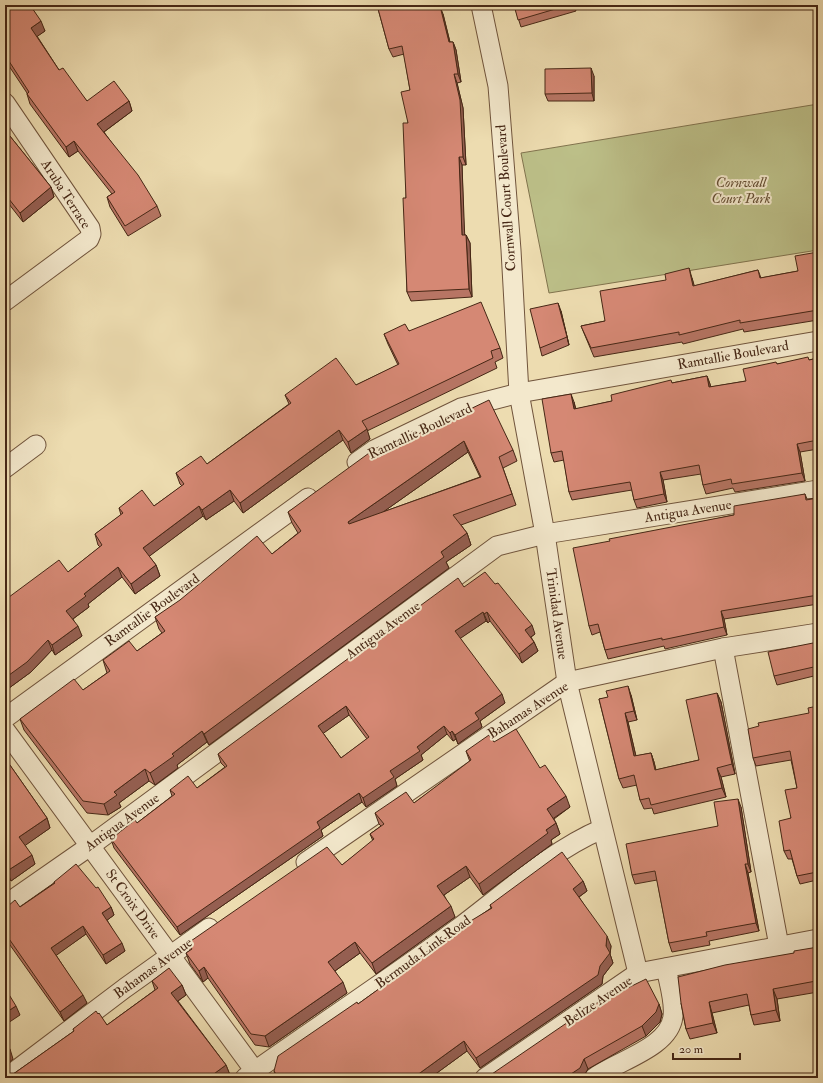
<svg xmlns="http://www.w3.org/2000/svg" width="823" height="1083" viewBox="0 0 823 1083" font-family="'IM FELL Double Pica',serif">
<style>
.green{fill:#bcbf88;stroke:#81734e}
.lines{fill:none;stroke-linecap:round;stroke-linejoin:round}
.street-casing{stroke:#70543c;stroke-width:21}
.street{stroke:#f3e8cc;stroke-width:19}
.wall{fill:#b77564;stroke:#462715;fill-rule:evenodd}
.shaded-wall{fill:#955f51;stroke:#462715}
.building{fill:#d58874;stroke:#462715;fill-rule:evenodd}
.labels{text-anchor:middle;dominant-baseline:central;stroke-width:4;stroke-linejoin:round;paint-order:stroke}
.park-label{font-size:14px;font-style:italic;fill:#644d32;stroke:#f3e8cc}
.street-label{font-size:14px;fill:#462715;stroke:#f3e8cc}
</style>
<rect width="100%" height="100%" fill="#eddcb0"/>
<filter id="stains"><feTurbulence type="fractalNoise" baseFrequency=".005" numOctaves="4"/><feColorMatrix values="0 0 0 0 .2 0 0 0 0 .09 0 0 0 0 .02 0 0 0 .5 -.17"/></filter>
<radialGradient id="worn" r=".72"><stop offset=".6" stop-color="#630" stop-opacity="0"/><stop offset="1" stop-color="#630" stop-opacity=".3"/></radialGradient>
<!-- green -->
<path class="green" d="M818 104V250L549 293 521 153Z"/>
<g class="lines">
<defs>
<g id="street">
<path d="M481 5 498 86 511 250 519 393 545 534 567 682 638 973"/>
<path d="M5 103 90 228 91 234 89 239 5 301"/>
<path d="M357 462 374 450 461 408 519 393 818 341"/>
<path d="M5 468 36 445"/>
<path d="M723 648 779 946"/>
<path d="M5 718 308 498"/>
<path d="M5 730 260 1078"/>
<path d="M306 862 567 682 723 648 818 633"/>
<path d="M5 905 90 846 497 546 545 534 818 490"/>
<path d="M6 1078 125 988 209 928"/>
<path d="M245 1078C315 1028 387 981 456 930 502 896 550 851 602 829"/>
<path d="M485 1078 638 973 818 939"/>
<path d="M594 1078C616 1061 670 1048 673 1016 675 1002 669 983 666 968"/>
</g>
</defs>
<!-- street casing -->
<use href="#street" class="street-casing"/>
<!-- street -->
<use href="#street" class="street"/>
</g>
<!-- wall -->
<g class="wall">
<path d="M5 5H33L31 6 45 31 37 36 59 70 87 101H129L132 111 104 132 157 206 161 216 128 236 110 207 107 197 112 194 78 151 69 157 30 104 27 94V93L5 60Z"/>
<path d="M377 5H430V8L443 14 450 42H453L456 50 461 82 457 83 463 108 466 165H462L464 235H466L470 243 472 297 411 301 407 292 406 198 408 123 410 90 404 54 393 57 389 49Z"/>
<path d="M514 5H574L576 11 521 27Z"/>
<path d="M594 76V101H548L545 94Z"/>
<path d="M5 130 51 187 54 197 23 222 5 199Z"/>
<path d="M818 252V320L744 332 743 329 683 344 682 342 594 357 581 326 605 321 692 278 694 286 758 270 761 278 798 271Z"/>
<path d="M561 311 569 345 542 356 540 348Z"/>
<path d="M409 331 500 348 503 358 495 362 497 368 367 431 370 439 351 453 343 440 243 513 234 501 206 520 203 516 149 556 156 565 160 576 135 594 122 577 88 604 89 607 73 619 82 636 55 655 52 650 31 672 5 691V600L68 572 100 547 98 545 95 534 121 515 119 508 154 506 182 486 180 484 176 473 207 464 289 404 285 395 356 385 398 365 388 344 384 334Z"/>
<path d="M818 358V449L800 452 805 481 735 492 733 488 706 494 703 485 701 474 663 480 667 502 637 508 634 500 632 490 572 500 569 492 564 460 554 462 551 453 574 402 576 409 612 401 672 383 707 376 711 387 746 381 777 364 809 360Z"/>
<path d="M416 435 513 450 517 461 503 468 516 505 461 525 467 533 471 545 446 562 449 568 209 745 207 742 177 765 178 768 155 785 149 781 119 803 121 807 108 815 87 813 24 730 20 719 83 690 107 673 103 660 137 651 162 633 159 629 155 617 272 554 298 533 292 523 288 512 383 452ZM468 452 480 477 383 512Z"/>
<path d="M805 494 807 499 818 498V604L724 619 727 635 665 649 664 646 608 659 605 650 600 632 592 635 589 626 610 541 734 515Z"/>
<path d="M464 587 535 634 531 637 534 642 538 651 522 663 490 621 488 623 486 621 460 638 505 703 480 721 482 727 458 744 456 739 453 741 447 734 421 755 423 760 395 779 397 786 366 807 362 802 321 830 323 836 180 935 114 848 111 839 137 823 172 796 170 790 197 788 225 767 221 763 218 754ZM349 715 367 739 341 758 323 733Z"/>
<path d="M818 642V675L777 685 774 676Z"/>
<path d="M717 693 721 702 735 774 721 777 726 797 654 814 652 808 644 809 640 800 637 785 623 788 619 779 599 699 631 695 637 720 628 722 636 756 651 753 654 762 656 770 699 760Z"/>
<path d="M818 706 817 880 800 884 797 876 792 859H788L784 851 797 788 791 760 756 766 753 758 809 713Z"/>
<path d="M494 742 540 768 570 807 554 819 556 823 560 834 551 840 552 844 483 895 470 877 444 895 455 917 376 974 360 953 335 971 347 993 269 1047 255 1045 208 978 203 982 190 964 186 953 190 950 188 943 342 865 373 841 370 834 381 826 379 824 375 813 414 803 470 762 466 751Z"/>
<path d="M5 758 47 818 50 828 25 845 35 864 11 881 5 873Z"/>
<path d="M741 807 751 872 748 873 759 931 709 941 710 945 672 952 669 943 657 880 635 884 632 875 718 826Z"/>
<path d="M583 881 587 891 579 897 611 946 610 954 613 963 603 976 602 984 480 1068 467 1051 430 1078H276L274 1071 358 1004 386 984 385 982 491 908 490 905Z"/>
<path d="M54 882 111 907 114 915 107 920 125 951 106 964 86 934 56 955 87 1003 64 1021 5 938V906L20 907 54 883Z"/>
<path d="M818 947V992L777 999 780 1021 754 1025 751 1015 749 1005 712 1013 717 1033 690 1039 686 1029 681 1003 794 953Z"/>
<path d="M152 981 182 985 186 995 178 1001 226 1065 230 1075 9 1077 74 1031 73 1029 98 1014 107 1025 155 990Z"/>
<path d="M659 1004 662 1014 660 1022 646 1036 588 1069 582 1078H490L489 1076Z"/>
</g>
<!-- shaded-wall -->
<g class="shaded-wall">
<path d="M440 6 443 14 452 51 449 42Z"/>
<path d="M41 21 45 31 35 38 31 28Z"/>
<path d="M453 42 456 50 461 82 458 74Z"/>
<path d="M591 68 594 76V101L592 93Z"/>
<path d="M454 74 457 83 463 108 466 165 463 157Z"/>
<path d="M129 101 132 111 101 134 97 124Z"/>
<path d="M74 141 78 151 69 157 66 147Z"/>
<path d="M459 157 462 165 465 243 462 235Z"/>
<path d="M51 187 54 197 23 222 20 213Z"/>
<path d="M466 235 470 243 472 297 469 289Z"/>
<path d="M689 268 692 278 697 295 693 286Z"/>
<path d="M558 303 561 311 569 345 567 337Z"/>
<path d="M707 376 710 384 712 395 709 387Z"/>
<path d="M571 394 574 402 577 418 574 409Z"/>
<path d="M367 429 370 439 351 453 348 442Z"/>
<path d="M339 430 343 440 243 513 240 503Z"/>
<path d="M464 441 468 452 352 534 348 522Z"/>
<path d="M797 444 800 452 805 481 802 473Z"/>
<path d="M660 472 663 480 667 502 664 494Z"/>
<path d="M230 490 234 501 206 520 202 510Z"/>
<path d="M199 506 203 516 147 558 143 548Z"/>
<path d="M467 533 471 545 446 562 449 568 209 745 204 734 441 552Z"/>
<path d="M156 565 160 576 135 594 131 584Z"/>
<path d="M118 567 122 577 88 604 89 607 70 621 66 611 84 594Z"/>
<path d="M721 611 724 619 727 635 724 627Z"/>
<path d="M483 612 486 621 458 640 455 631Z"/>
<path d="M487 612 490 621 488 623 484 614Z"/>
<path d="M532 625 535 634 528 639 525 630Z"/>
<path d="M78 626 82 636 55 655 52 645Z"/>
<path d="M48 640 52 650 31 672 5 691V678Z"/>
<path d="M534 642 538 651 522 663 519 654Z"/>
<path d="M628 686 631 695 637 720 634 711Z"/>
<path d="M717 693 721 702 735 774 732 764Z"/>
<path d="M502 694 505 703 480 721 482 727 458 744 455 735 475 713Z"/>
<path d="M346 706 349 715 321 735 318 726Z"/>
<path d="M625 713 628 722 638 766 634 756Z"/>
<path d="M444 726 447 734 421 755 423 760 395 779 397 786 366 807 363 798 390 771 417 747Z"/>
<path d="M202 731 207 742 177 765 178 768 155 785 150 773 172 754Z"/>
<path d="M452 731 456 739 453 741 450 733Z"/>
<path d="M651 753 654 762 658 780 655 770Z"/>
<path d="M717 768 721 777 726 797 722 788Z"/>
<path d="M145 769 149 781 119 803 121 807 108 815 104 804 114 792Z"/>
<path d="M359 793 362 802 321 830 323 836 180 935 177 927 317 822Z"/>
<path d="M566 796 570 807 551 820 547 809Z"/>
<path d="M738 799 741 807 751 872 748 864Z"/>
<path d="M47 818 50 828 23 847 19 837Z"/>
<path d="M556 823 560 834 551 840 552 844 483 895 479 884 546 830Z"/>
<path d="M32 855 35 864 11 881 7 871Z"/>
<path d="M745 864 748 873 759 931 756 923Z"/>
<path d="M466 866 470 877 441 897 437 886Z"/>
<path d="M583 881 587 891 576 899 573 889Z"/>
<path d="M451 906 455 917 376 974 372 963Z"/>
<path d="M111 907 114 915 106 921 102 913Z"/>
<path d="M83 926 86 934 54 957 51 948Z"/>
<path d="M607 936 611 946 610 954 613 963 603 976 602 984 480 1068 476 1058 600 966 606 946Z"/>
<path d="M355 942 360 953 332 973 328 962Z"/>
<path d="M122 943 125 951 106 964 103 955Z"/>
<path d="M204 967 208 978 203 982 199 971Z"/>
<path d="M343 982 347 993 269 1047 265 1036Z"/>
<path d="M182 985 186 995 175 1003 171 993Z"/>
<path d="M773 989 777 999 780 1021 776 1010Z"/>
<path d="M83 995 87 1003 64 1021 60 1012Z"/>
<path d="M709 1002 712 1013 717 1033 713 1023Z"/>
<path d="M659 1004 662 1014 660 1022 646 1036 642 1026Z"/>
<path d="M16 1006 20 1015 5 1025V1013Z"/>
<path d="M464 1041 467 1051 430 1078H413Z"/>
<path d="M10 1049 13 1059 5 1066V1053Z"/>
<path d="M584 1059 588 1069 583 1077 582 1078H565Z"/>
<path d="M226 1065 230 1075 225 1078H212L211 1076Z"/>
</g>
<!-- building -->
<g class="building">
<path d="M5 5H30L41 21 31 28 59 70 63 68 87 101 114 81 129 101 97 124 138 175 157 206 125 226 107 197 115 192 74 141 66 147 27 94 29 92 5 55Z"/>
<path d="M377 5H429L430 8 440 6 449 42H453L458 74H454L460 100 463 157H459L462 235H466L469 289 407 292 403 198H406L403 123H408L401 92 410 90 402 46 389 49Z"/>
<path d="M514 5H569L518 20Z"/>
<path d="M591 68 592 93 545 94V69Z"/>
<path d="M5 130 51 187 20 213 5 194Z"/>
<path d="M818 252V310L740 323V320L679 335V332L591 348 581 326 605 321 600 291 666 280 665 274 689 268 693 286 758 270 760 278 798 271 795 256Z"/>
<path d="M481 302 500 348 491 351 493 358 362 421 367 429 348 442 339 430 240 503 230 490 202 510 199 506 143 548 156 565 131 584 118 567 84 594 86 596 66 611 78 626 52 645 48 640 27 662 5 678V600L59 560 68 572 102 545 95 534 123 513 119 508 142 490 154 506 184 484 176 473 201 456 207 464 291 403 285 395 336 358 356 385 399 364 384 334 405 324 409 331Z"/>
<path d="M558 303 567 337 540 348 530 309Z"/>
<path d="M808 357 809 360 818 358V440L797 444 802 473 732 484 731 479 703 485 699 465 660 472 664 494 634 500 630 482 569 492 562 451 551 453 542 399 571 394 574 409 612 401 611 395 671 380 672 383 707 376 709 387 746 381 743 369 776 362 777 364Z"/>
<path d="M489 400 513 450 499 457 512 494 453 515 467 533 441 552 444 557 204 734 202 731 172 754 174 756 150 773 145 769 114 792 117 795 104 804 83 801 20 719 74 679 83 690 110 671 103 660 129 641 137 651 165 631 155 617 180 600 257 536 272 554 301 531 288 512 376 448 379 447 383 452 413 431 416 435ZM464 441 481 477 349 524 348 522Z"/>
<path d="M805 494 806 500 818 498V595L721 611 724 627 662 640V638L605 650 598 624 589 626 573 548 610 541 609 539 734 515V506Z"/>
<path d="M485 572 495 584 498 583 532 625 525 630 534 642 519 654 487 612 484 614 483 612 455 631 502 694 475 713 479 719 455 735 452 731 450 733 444 726 417 747 420 751 390 771 394 777 363 798 359 793 317 822 320 828 177 927 111 839 135 820 137 823 175 794 170 790 188 776 197 788 227 766 218 754 458 578 464 587ZM346 706 369 737 341 758 318 726Z"/>
<path d="M818 642V666L774 676 768 652Z"/>
<path d="M628 686 634 711 625 713 634 756 651 753 655 770 699 760 686 700 717 693 732 764 717 768 722 788 651 805 649 798 640 800 634 775 619 779 599 699 608 697 606 691Z"/>
<path d="M818 706V891L817 872 797 876 790 850 784 851 779 821 791 818 785 790 797 788 790 751 753 758 748 729 759 726 758 723 809 713 808 708Z"/>
<path d="M516 729 540 768 545 765 566 796 547 809 556 823 546 830 548 833 479 884 466 866 437 886 451 906 372 963 355 942 328 962 343 982 265 1036 251 1034 204 967 199 971 186 953 192 949 188 943 327 847 342 865 374 839 370 834 384 824 375 813 406 792 414 803 471 760 466 751 489 735 494 742Z"/>
<path d="M5 758 47 818 19 837 32 855 7 871 5 868Z"/>
<path d="M738 799 748 864H745L756 923 706 932 707 936 669 943 655 871 632 875 626 844 718 826 714 802Z"/>
<path d="M562 852 583 881 573 889 607 936 606 946 610 953 600 966 598 975 476 1058 464 1041 413 1078H279L274 1071 278 1056 357 1002 358 1004 387 983 385 982 464 925 492 908 490 905Z"/>
<path d="M76 864 96 888 98 887 111 907 102 913 122 943 103 955 83 926 51 948 83 995 60 1012 5 933V906H8L15 900 20 907 55 883 54 882Z"/>
<path d="M818 947V994L816 981 773 989 776 1010 751 1015 747 994 709 1002 713 1023 686 1029 681 1003 678 977 725 965 794 953V951Z"/>
<path d="M169 968 182 985 171 993 226 1065 211 1076 212 1078H5L9 1077 74 1031 73 1029 96 1011 98 1014 99 1013 107 1025 158 988 152 981Z"/>
<path d="M646 979 659 1004 656 1012 642 1026 584 1059 580 1068 565 1078H490L489 1076 593 1005Z"/>
<path d="M5 988 16 1006 5 1013Z"/>
<path d="M5 1043 10 1049 5 1053Z"/>
</g>
<g class="labels">
<!-- park labels -->
<g class="park-label">
<text x="741" y="182">Cornwall<tspan x="741" dy="16">Court Park</tspan></text>
</g>
<!-- street labels -->
<g class="street-label">
<text transform="translate(66 194) rotate(57)">Aruba Terrace</text>
<text transform="translate(506 198) rotate(-94)">Cornwall Court Boulevard</text>
<text transform="translate(733 355) rotate(-10)">Ramtallie Boulevard</text>
<text transform="translate(420 431) rotate(-25)">Ramtallie Boulevard</text>
<text transform="translate(688 511) rotate(-9)">Antigua Avenue</text>
<text transform="translate(152 610) rotate(-36)">Ramtallie Boulevard</text>
<text transform="translate(557 614) rotate(82)">Trinidad Avenue</text>
<text transform="translate(383 630) rotate(-36)">Antigua Avenue</text>
<text transform="translate(528 710) rotate(-33)">Bahamas Avenue</text>
<text transform="translate(122 822) rotate(-36)">Antigua Avenue</text>
<text transform="translate(133 904) rotate(54)">St Croix Drive</text>
<text transform="translate(423 952) rotate(-36)">Bermuda Link Road</text>
<text transform="translate(153 968) rotate(-36)">Bahamas Avenue</text>
<text transform="translate(598 1001) rotate(-34)">Belize Avenue</text>
</g>
</g>
<!-- margin -->
<rect width="823" height="1083" fill="none" stroke="#eddcb0" stroke-width="20"/>
<rect x="6" y="6" width="811" height="1071" fill="none" stroke="#462715" stroke-width="2"/>
<rect x="10" y="10" width="803" height="1063" fill="none" stroke="#462715"/>
<!-- scale -->
<path d="M673 1053v6h67v-6" fill="none" stroke="#462715" stroke-width="2"/>
<text x="679" y="1053" font-size="12" fill="#462715" stroke="#f3e8cc" stroke-width="3" paint-order="stroke">20 m</text>
<rect width="100%" height="100%" filter="url(#stains)"/>
<rect width="100%" height="100%" fill="url(#worn)"/>
</svg>
